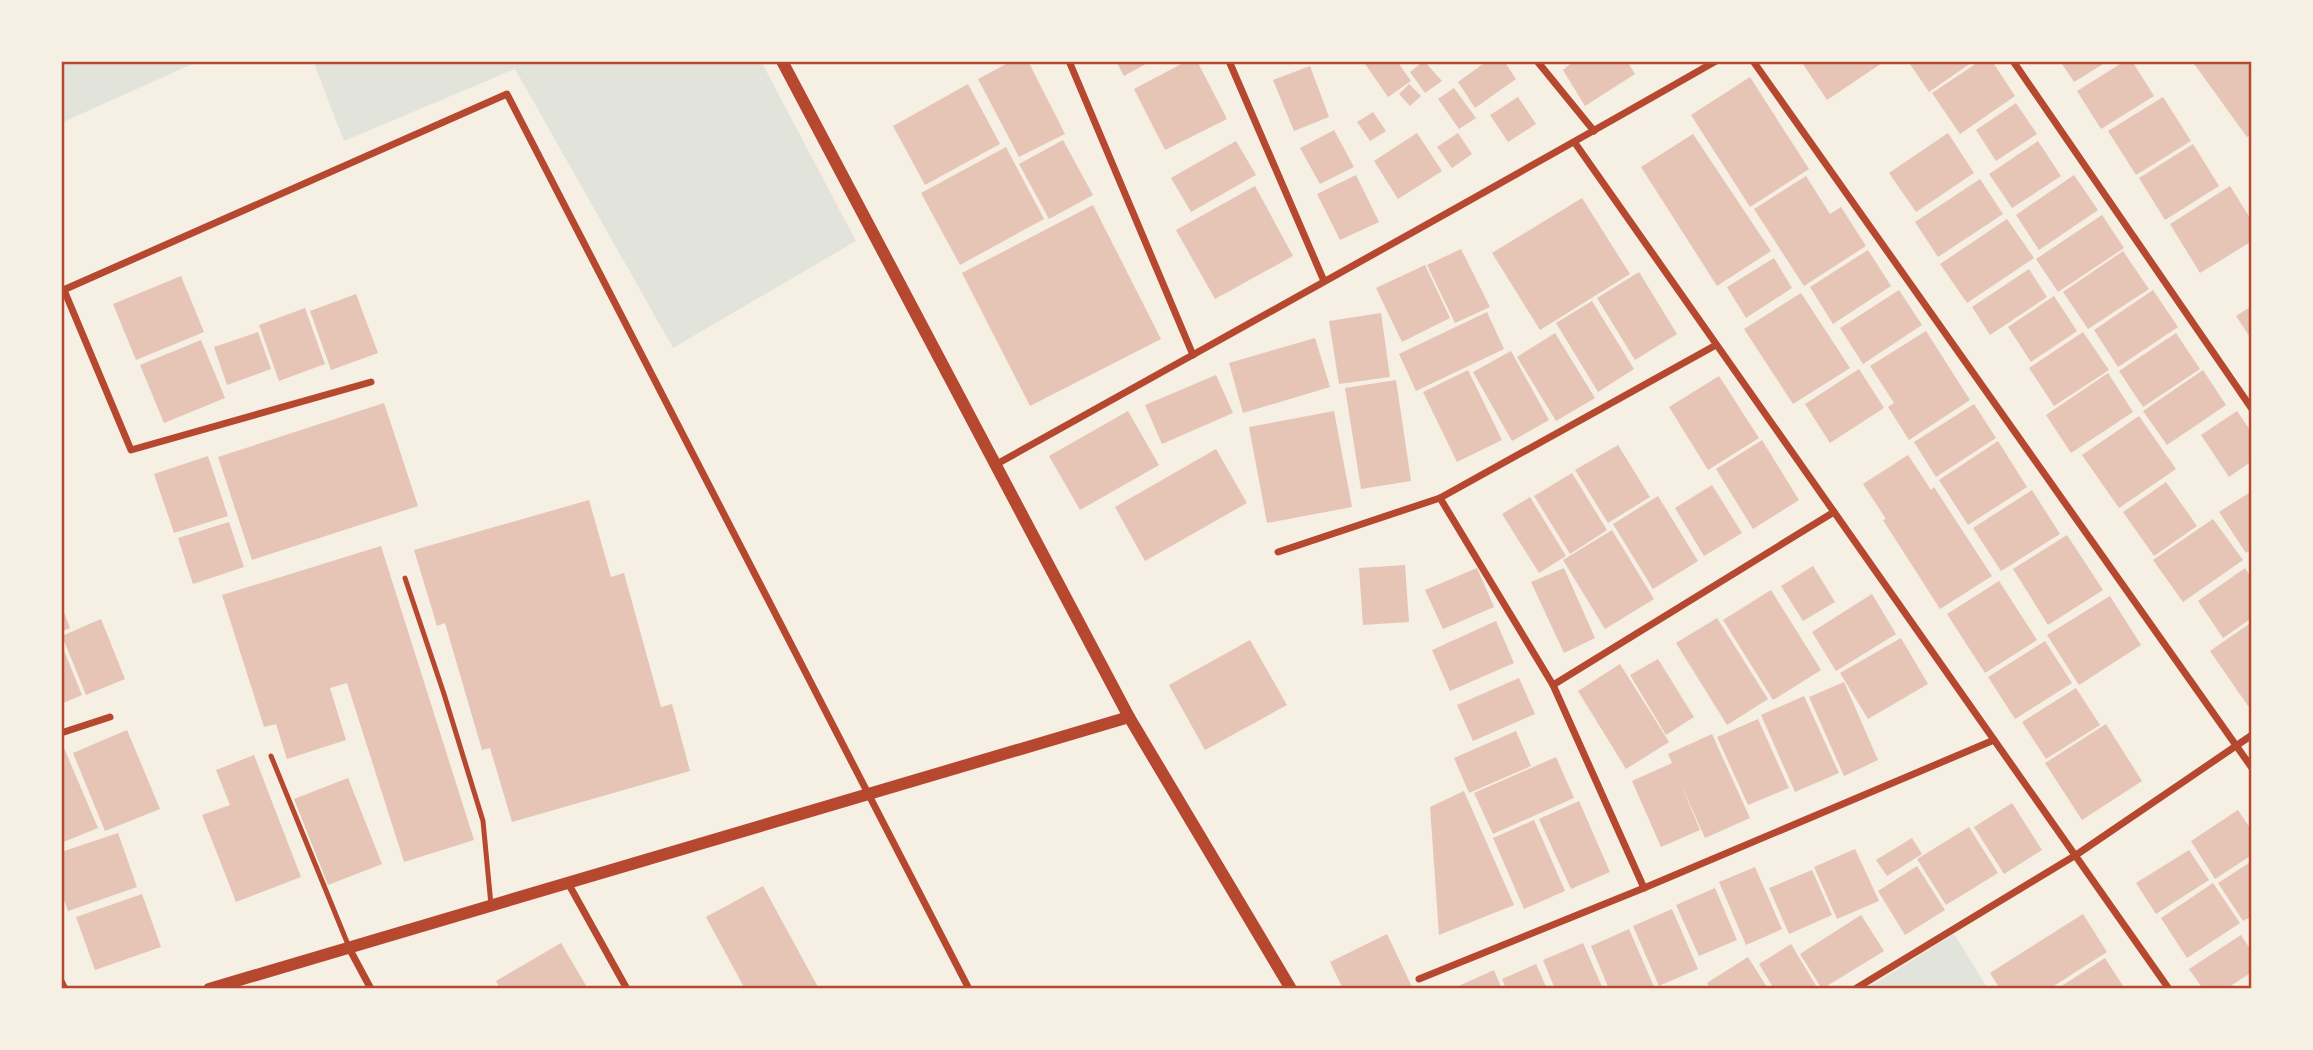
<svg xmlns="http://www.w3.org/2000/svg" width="2313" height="1050" viewBox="0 0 2313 1050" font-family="'Archivo Narrow',sans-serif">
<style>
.green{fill:#e2e4dc}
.building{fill:#e6c5b7}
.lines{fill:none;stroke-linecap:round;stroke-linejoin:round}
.service{stroke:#b5482f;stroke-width:5}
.minor{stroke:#b5482f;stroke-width:7}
.tertiary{stroke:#b5482f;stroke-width:12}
.neatline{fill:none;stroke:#b5482f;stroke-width:2.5}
</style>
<rect width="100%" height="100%" fill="#f6efe4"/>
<!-- green -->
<g class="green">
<path d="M61 61H199L61 123Z"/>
<path d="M313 61H761L856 241 673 348 515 69 344 141Z"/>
<path d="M1954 934 1988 989H1866Z"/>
</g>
<!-- building -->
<g class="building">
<path d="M1012 61H1028L1065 134 1019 157 978 79Z"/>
<path d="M1116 61H1151L1124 76Z"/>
<path d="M1187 61H1197L1227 119 1165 150 1134 89Z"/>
<path d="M1363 61H1397L1411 81 1388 97Z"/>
<path d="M1424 61 1442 81 1425 93 1410 72Z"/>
<path d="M1487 61H1504L1516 79 1475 108 1458 82Z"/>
<path d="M1574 61H1627L1635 74 1585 106 1563 70Z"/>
<path d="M1807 61H1885L1827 100 1803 64Z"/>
<path d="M1908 61H1974L1929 92Z"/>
<path d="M1980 61H1992L2015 96 1960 134 1932 93Z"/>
<path d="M2060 61H2108L2074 82Z"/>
<path d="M2125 61H2132L2154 96 2101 129 2077 91Z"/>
<path d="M2192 61H2252V134L2247 137Z"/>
<path d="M1310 66 1329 117 1294 131 1273 80Z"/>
<path d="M1750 77 1809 169 1750 207 1691 115Z"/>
<path d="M968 84 1000 144 925 185 893 126Z"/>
<path d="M1409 84 1421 96 1410 106 1399 94Z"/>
<path d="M1454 88 1476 118 1459 129 1438 99Z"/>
<path d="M1518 97 1536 124 1508 142 1490 115Z"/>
<path d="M2163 97 2191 141 2136 175 2108 131Z"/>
<path d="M2016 103 2037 134 1996 161 1976 130Z"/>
<path d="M1373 112 1386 131 1370 141 1357 122Z"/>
<path d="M1334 130 1354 167 1320 184 1300 148Z"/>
<path d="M1417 133 1442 171 1398 199 1374 161Z"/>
<path d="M1458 133 1472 154 1452 168 1437 147Z"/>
<path d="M1948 133 1974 173 1916 212 1889 173Z"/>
<path d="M1693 134 1771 251 1717 286 1641 167Z"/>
<path d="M1063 140 1093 195 1049 219 1019 164Z"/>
<path d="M1236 141 1256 175 1191 212 1171 178Z"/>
<path d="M2038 141 2061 176 2012 208 1989 174Z"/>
<path d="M2193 144 2219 186 2165 220 2139 178Z"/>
<path d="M1006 147 1044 219 960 265 921 193Z"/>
<path d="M1356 175 1379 222 1340 240 1317 194Z"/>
<path d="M2074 175 2098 210 2039 250 2016 215Z"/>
<path d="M1806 176 1830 214 1841 207 1866 246 1804 286 1754 209Z"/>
<path d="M1980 179 2003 214 1938 257 1915 222Z"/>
<path d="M1255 186 1293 256 1215 299 1176 230Z"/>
<path d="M2230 186 2252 221V241L2200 273 2170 224Z"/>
<path d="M1582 198 1630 274 1540 330 1492 253Z"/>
<path d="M1093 205 1161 339 1030 406 962 273Z"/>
<path d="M2102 215 2124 248 2058 292 2036 259Z"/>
<path d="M2007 219 2034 258 1967 303 1940 264Z"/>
<path d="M1461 249 1490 307 1455 323 1427 265Z"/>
<path d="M1868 250 1891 286 1833 324 1810 287Z"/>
<path d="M2123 251 2149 289 2088 329 2063 292Z"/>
<path d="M1774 258 1792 288 1746 318 1727 287Z"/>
<path d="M1425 265 1450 318 1402 342 1376 288Z"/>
<path d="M2029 269 2047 297 1990 335 1972 307Z"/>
<path d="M1639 272 1677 334 1635 360 1597 298Z"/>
<path d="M181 276 204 332 136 360 113 304Z"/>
<path d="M1899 290 1922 325 1863 364 1840 328Z"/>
<path d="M2153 290 2178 327 2118 367 2094 330Z"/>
<path d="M1801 293 1850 368 1793 404 1744 329Z"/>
<path d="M356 294 378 353 331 370 310 311Z"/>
<path d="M2054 296 2077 331 2031 362 2008 327Z"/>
<path d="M1592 301 1634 369 1598 392 1556 323Z"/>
<path d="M2252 306V340L2236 316Z"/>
<path d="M305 308 325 364 279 381 259 325Z"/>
<path d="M1487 312 1504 349 1416 391 1399 354Z"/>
<path d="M1381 313 1390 377 1339 384 1329 321Z"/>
<path d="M1926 331 1970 400 1909 440 1888 407 1894 403 1870 366Z"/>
<path d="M258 332 271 369 227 385 214 347Z"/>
<path d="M2083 332 2109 370 2054 406 2029 368Z"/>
<path d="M1555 333 1595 398 1556 421 1517 357Z"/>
<path d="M2176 333 2200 369 2143 407 2119 371Z"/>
<path d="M1315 338 1330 387 1243 413 1229 363Z"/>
<path d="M201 340 225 398 164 423 140 365Z"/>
<path d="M1511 351 1549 420 1512 441 1473 372Z"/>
<path d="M1859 369 1884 408 1830 443 1805 404Z"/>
<path d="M1468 370 1502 440 1457 462 1423 392Z"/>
<path d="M2203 370 2226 405 2167 445 2143 411Z"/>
<path d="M2108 373 2133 412 2071 453 2046 415Z"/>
<path d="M1216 375 1233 413 1162 444 1145 405Z"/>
<path d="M1719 376 1759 438 1708 470 1669 407Z"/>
<path d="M1396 380 1411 481 1361 489 1345 388Z"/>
<path d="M384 403 418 506 252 560 218 457Z"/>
<path d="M1974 404 1996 438 1936 477 1914 442Z"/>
<path d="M1128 411 1159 465 1080 510 1049 456Z"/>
<path d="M1334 411 1352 507 1267 523 1249 427Z"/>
<path d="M2237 411 2252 433V461L2229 477 2201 435Z"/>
<path d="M2139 416 2176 469 2119 508 2082 455Z"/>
<path d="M1762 440 1799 500 1753 529 1716 469Z"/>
<path d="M1998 441 2027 487 1968 525 1939 480Z"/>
<path d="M1618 445 1650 497 1608 523 1575 470Z"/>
<path d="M1216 449 1247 503 1145 561 1115 507Z"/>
<path d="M1908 455 1931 490 1934 487 1992 576 1940 609 1883 520 1886 519 1863 484Z"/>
<path d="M208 456 228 516 174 533 154 474Z"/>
<path d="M1572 473 1607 530 1570 554 1534 496Z"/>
<path d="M2166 482 2197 526 2154 556 2123 512Z"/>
<path d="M1712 485 1742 533 1704 556 1675 508Z"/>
<path d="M2032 490 2060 534 2001 571 1973 528Z"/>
<path d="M2252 491V549L2246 553 2219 512Z"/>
<path d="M1658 496 1698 561 1653 589 1613 524Z"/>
<path d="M1530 497 1566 556 1539 573 1502 514Z"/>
<path d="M589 500 611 577 624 573 661 707 672 704 690 771 512 822 490 748 482 750 445 623 437 626 414 550Z"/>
<path d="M2213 519 2243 560 2183 602 2153 560Z"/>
<path d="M229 522 244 567 193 584 178 538Z"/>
<path d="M1612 530 1654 599 1605 629 1563 560Z"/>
<path d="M2067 535 2103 590 2048 625 2013 569Z"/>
<path d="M381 546 474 840 404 862 347 683 330 688 346 740 287 759 276 724 264 727 222 595Z"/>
<path d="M1405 565 1409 622 1363 625 1359 568Z"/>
<path d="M1813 566 1835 602 1803 621 1781 586Z"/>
<path d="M1477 568 1494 607 1443 629 1425 590Z"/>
<path d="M1564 568 1595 638 1564 653 1531 582Z"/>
<path d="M2245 568 2252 579V618L2223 638 2198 601Z"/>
<path d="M1999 581 2037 640 1985 673 1947 614Z"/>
<path d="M1771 590 1821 670 1773 700 1723 620Z"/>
<path d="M1872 594 1896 634 1836 671 1812 632Z"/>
<path d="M2110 596 2141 645 2079 685 2047 635Z"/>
<path d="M61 604 70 628 61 632Z"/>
<path d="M1717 618 1768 699 1727 725 1676 643Z"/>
<path d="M101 619 125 679 86 695 62 636Z"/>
<path d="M1496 621 1514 663 1450 691 1432 650Z"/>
<path d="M2252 622V704L2248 706 2210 651Z"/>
<path d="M1901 638 1928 684 1868 719 1840 673Z"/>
<path d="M1250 640 1287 705 1205 750 1169 685Z"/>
<path d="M2045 641 2072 683 2015 719 1988 677Z"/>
<path d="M61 643 82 695 61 704Z"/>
<path d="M1658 659 1694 717 1666 735 1630 675Z"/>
<path d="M1620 664 1669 742 1626 769 1578 691Z"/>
<path d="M1519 678 1535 714 1473 741 1457 705Z"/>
<path d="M1844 682 1878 760 1844 776 1809 697Z"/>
<path d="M2076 688 2100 725 2046 759 2022 722Z"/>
<path d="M1804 696 1839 773 1795 792 1761 715Z"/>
<path d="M1758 719 1789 788 1748 805 1717 737Z"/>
<path d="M2106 724 2142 781 2082 820 2045 763Z"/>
<path d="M127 730 160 809 105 831 73 753Z"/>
<path d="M1516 731 1531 766 1469 793 1454 758Z"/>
<path d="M1712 734 1750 818 1705 838 1680 782 1700 830 1661 847 1632 781 1672 763 1668 754Z"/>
<path d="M64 748 98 828 61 843V749Z"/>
<path d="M254 755 301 877 236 902 202 815 230 805 216 770Z"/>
<path d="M1556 757 1574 798 1493 834 1474 793Z"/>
<path d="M348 778 382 864 328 885 294 799Z"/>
<path d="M1464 791 1514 905 1439 935 1430 807Z"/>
<path d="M1579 801 1610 872 1571 889 1539 819Z"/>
<path d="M2012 803 2042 850 2004 874 1974 827Z"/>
<path d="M2238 810 2252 831V855L2215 879 2191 841Z"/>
<path d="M1534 820 1565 891 1524 909 1493 838Z"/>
<path d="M1969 827 1998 873 1946 905 1917 859Z"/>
<path d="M118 833 137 887 68 911 61 892V852Z"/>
<path d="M1912 838 1922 854 1887 876 1876 860Z"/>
<path d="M1855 849 1879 901 1837 919 1814 867Z"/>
<path d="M2189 850 2209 880 2156 914 2136 883Z"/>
<path d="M2252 861V916L2243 921 2218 883Z"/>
<path d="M1917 866 1945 910 1905 935 1878 891Z"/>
<path d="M1755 867 1782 929 1746 945 1719 882Z"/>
<path d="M1812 870 1832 915 1789 934 1769 888Z"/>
<path d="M2213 883 2240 923 2187 958 2161 918Z"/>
<path d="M763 886 819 989H745L706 917Z"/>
<path d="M1715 888 1737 940 1699 956 1676 905Z"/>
<path d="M142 894 161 947 95 970 76 917Z"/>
<path d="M1672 909 1698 969 1659 986 1633 926Z"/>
<path d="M2083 914 2107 952 2049 989H2000L1990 973Z"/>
<path d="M1861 915 1884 951 1822 989 1800 954Z"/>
<path d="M1629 929 1655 989H1609L1591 946Z"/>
<path d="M1387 934 1413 989H1343L1330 962Z"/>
<path d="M2241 935 2252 952V972L2226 989H2203L2189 969Z"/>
<path d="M561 943 588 989H500L496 981Z"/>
<path d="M1583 943 1603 989H1555L1543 960Z"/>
<path d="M1791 944 1818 989H1774L1759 964Z"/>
<path d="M1748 957 1768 989H1710L1707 983Z"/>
<path d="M2105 958 2125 989H2057Z"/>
<path d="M1536 964 1547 989H1506L1502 979Z"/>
<path d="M1494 970 1502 989H1452Z"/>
</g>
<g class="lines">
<!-- service -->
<g class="service">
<path d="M405 578 444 694 483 821 491 905"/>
<path d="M271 756 349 947"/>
</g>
<!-- minor -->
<g class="minor">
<path d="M1069 61 1193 355"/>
<path d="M1229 61 1324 281"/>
<path d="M1537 61 1594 131"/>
<path d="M1753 61 2252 768"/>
<path d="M2013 61 2252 409"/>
<path d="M1575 143 2169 989"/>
<path d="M64 290 131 450 371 382"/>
<path d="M61 291 507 94 969 989"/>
<path d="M995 465C1235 331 1477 198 1716 61"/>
<path d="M1440 498 1553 685 1644 888"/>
<path d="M1278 552 1440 498 1716 345"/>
<path d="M1553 685 1834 512"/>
<path d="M61 733 110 717"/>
<path d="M568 883 627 989"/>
<path d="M349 948 371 989"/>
<path d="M1419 979 1644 888 1994 740"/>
<path d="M61 981 65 989"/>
<path d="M1855 989 2076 855 2252 735"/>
</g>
<!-- tertiary -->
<g class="tertiary">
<path d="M782 61 1129 717 1291 989"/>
<path d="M209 989 1129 717"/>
</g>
</g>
<!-- border -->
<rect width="2313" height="1050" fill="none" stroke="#f6efe4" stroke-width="126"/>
<rect x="63" y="63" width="2187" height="924" class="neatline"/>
</svg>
